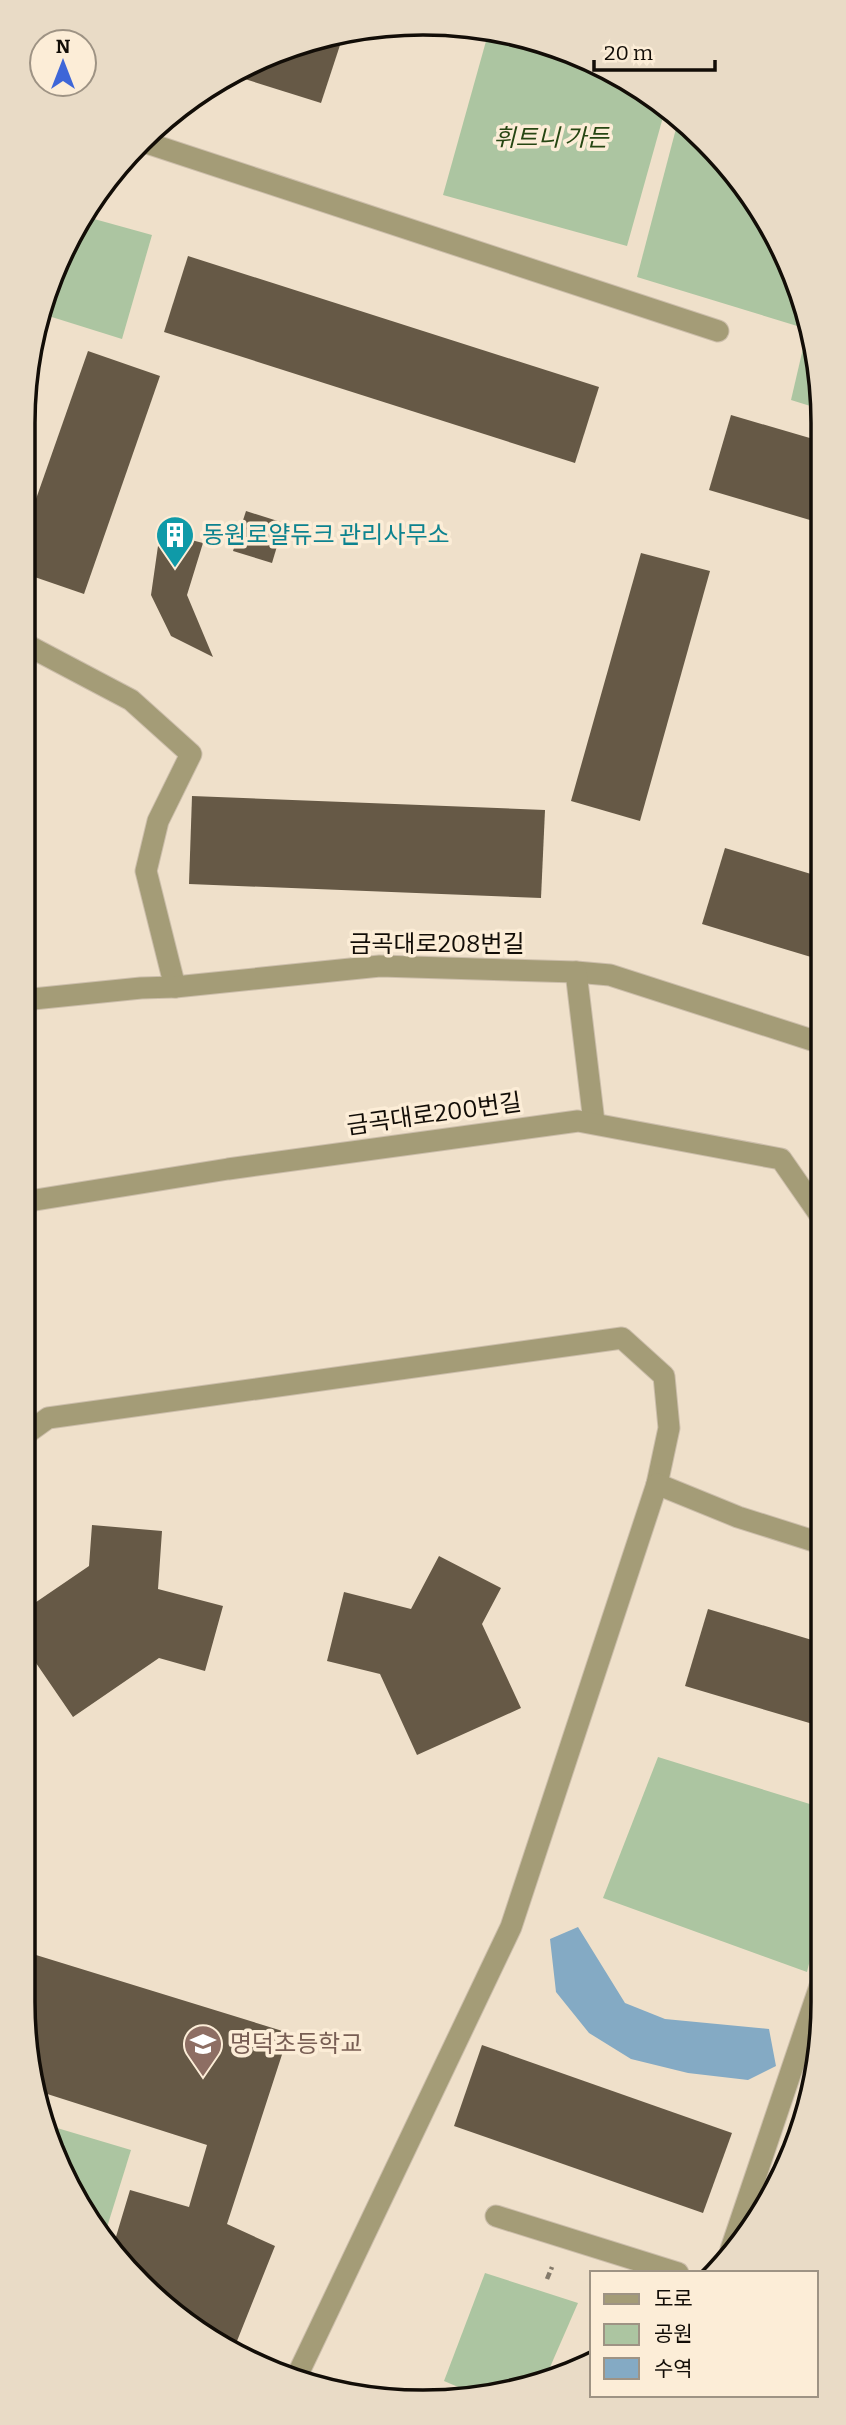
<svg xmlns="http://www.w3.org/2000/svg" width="846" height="2425" viewBox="0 0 846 2425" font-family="Bitter,'Noto Sans KR',serif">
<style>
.green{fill:#acc5a1}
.water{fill:#84aac4}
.building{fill:#665946}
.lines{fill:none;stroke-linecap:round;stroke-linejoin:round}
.service-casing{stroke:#ccbeab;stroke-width:23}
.pedestrian-casing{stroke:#ccbeab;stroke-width:23}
.minor-casing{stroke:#ccbeab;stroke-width:23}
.path{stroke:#847a6b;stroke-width:4.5;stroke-dasharray:7 3.5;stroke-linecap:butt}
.service{stroke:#a49c77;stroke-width:21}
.pedestrian{stroke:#a49c77;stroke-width:21}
.minor{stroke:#a49c77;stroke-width:21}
.labels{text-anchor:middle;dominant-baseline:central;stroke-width:7;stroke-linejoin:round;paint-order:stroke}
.park-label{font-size:24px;font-style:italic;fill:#264612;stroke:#fcedd7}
.culture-label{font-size:24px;fill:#0d838f;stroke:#fcedd7;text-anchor:start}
.street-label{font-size:24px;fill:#120d07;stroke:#fcedd7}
.education-label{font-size:24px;fill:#785e54;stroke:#fcedd7;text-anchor:start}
.rim{fill:none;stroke:#120d07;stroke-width:3.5}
</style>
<rect width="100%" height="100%" fill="#efe0ca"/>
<!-- green -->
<g class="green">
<path d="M488 34 526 36 623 77 665 110 627 246 443 195Z"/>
<path d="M678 121 724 159 782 246 807 329 637 277Z"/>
<path d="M87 217 152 235 122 339 39 313Z"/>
<path d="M804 344 813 347 820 370V409L791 400Z"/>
<path d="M658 1757 813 1805 823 1820V1905L807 1972 603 1898Z"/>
<path d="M47 2125 131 2150 104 2237 53 2155Z"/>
<path d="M485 2273 578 2303 544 2381 526 2389 470 2392 444 2381Z"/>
</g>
<!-- water -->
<path class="water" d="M578 1927 625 2003 665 2019 769 2029 776 2066 748 2080 688 2073 631 2059 589 2033 556 1992 550 1939Z"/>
<!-- building -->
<g class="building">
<path d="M343 36 321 103 229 74 273 59Z"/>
<path d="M188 256 599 387 575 463 164 332Z"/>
<path d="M88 351 160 376 84 594 23 573V536Z"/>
<path d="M731 415 820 441V523L709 490Z"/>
<path d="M246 511 284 523 272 563 233 551Z"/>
<path d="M160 532 203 543 187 595 213 657 171 636 151 595Z"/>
<path d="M641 553 710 571 640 821 571 801Z"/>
<path d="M192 796 545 810 541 898 189 884Z"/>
<path d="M725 848 821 877V960L702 924Z"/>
<path d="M92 1525 162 1531 158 1589 223 1606 205 1671 159 1658 73 1717 23 1644V1611L89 1566Z"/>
<path d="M439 1556 501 1588 482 1624 521 1708 417 1755 380 1674 327 1661 344 1592 411 1609Z"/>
<path d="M708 1609 822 1643 823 1727 685 1686Z"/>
<path d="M23 1951 289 2033 227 2224 275 2246 233 2351 122 2266 112 2250 130 2190 189 2207 207 2145 41 2092 23 2002Z"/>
<path d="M482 2045 732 2133 703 2213 454 2126Z"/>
</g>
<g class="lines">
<defs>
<path id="service" d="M147 143 718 331"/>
<g id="pedestrian">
<path d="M496 2216 678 2273"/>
<path d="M731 2249 823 1977"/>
</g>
<g id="minor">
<path d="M23 643 131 700 191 754 158 821 146 871 175 987"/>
<path d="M576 972 610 975 821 1043"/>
<path d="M23 1000 141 988 175 987 380 966 576 972 594 1122"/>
<path d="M23 1202 228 1169 578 1121 781 1159 822 1218"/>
<path d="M23 1436 48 1418 622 1338 664 1376 669 1428 657 1484"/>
<path d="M297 2376 511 1927 657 1484 738 1517 817 1542 822 1529"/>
</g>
</defs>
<!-- service casing -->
<use href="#service" class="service-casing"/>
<!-- pedestrian casing -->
<use href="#pedestrian" class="pedestrian-casing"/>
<!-- minor casing -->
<use href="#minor" class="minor-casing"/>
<!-- path -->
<path class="path" d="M547 2279 552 2267"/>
<!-- service -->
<use href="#service" class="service"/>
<!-- pedestrian -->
<use href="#pedestrian" class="pedestrian"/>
<!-- minor -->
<use href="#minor" class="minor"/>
</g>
<!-- icons -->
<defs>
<symbol id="building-pin" viewBox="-11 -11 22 30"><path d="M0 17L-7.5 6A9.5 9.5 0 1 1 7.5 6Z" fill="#0f9aa8" stroke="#fcedd7"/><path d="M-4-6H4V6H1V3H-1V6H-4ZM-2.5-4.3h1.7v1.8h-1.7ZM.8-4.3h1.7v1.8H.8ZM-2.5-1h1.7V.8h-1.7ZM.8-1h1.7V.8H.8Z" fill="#fff"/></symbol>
<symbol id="school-pin" viewBox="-11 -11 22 30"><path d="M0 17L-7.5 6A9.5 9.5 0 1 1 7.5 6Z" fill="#8d6e63" stroke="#fcedd7"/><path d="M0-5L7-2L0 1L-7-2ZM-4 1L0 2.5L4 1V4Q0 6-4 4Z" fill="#fff"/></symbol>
</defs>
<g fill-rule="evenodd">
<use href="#building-pin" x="153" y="513" width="44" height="60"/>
<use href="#school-pin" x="181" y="2022" width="44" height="60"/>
</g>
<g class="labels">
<!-- park labels -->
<g class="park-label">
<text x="551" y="138">휘트니 가든</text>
</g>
<!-- culture labels -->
<g class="culture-label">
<text x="202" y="535">동원로얄듀크 관리사무소</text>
</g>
<!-- street labels -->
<g class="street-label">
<text x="437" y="944">금곡대로208번길</text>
<text transform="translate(434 1114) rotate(-8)">금곡대로200번길</text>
</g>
<!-- education labels -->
<g class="education-label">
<text x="230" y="2044">명덕초등학교</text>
</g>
</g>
<!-- crop -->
<path d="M0 0H846V2425H0ZM423 35H423A388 388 0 0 1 811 423V2002A388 388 0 0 1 423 2390H423A388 388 0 0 1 35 2002V423A388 388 0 0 1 423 35Z" fill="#e9dbc6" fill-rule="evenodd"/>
<path class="rim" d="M423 35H423A388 388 0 0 1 811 423V2002A388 388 0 0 1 423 2390H423A388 388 0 0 1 35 2002V423A388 388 0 0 1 423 35Z"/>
<!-- legend -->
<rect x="590" y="2271" width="228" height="126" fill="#fcedd7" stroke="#9e9384" stroke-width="2"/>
<rect x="604" y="2294" width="35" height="10" fill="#a49c77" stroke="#9e9384" stroke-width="2"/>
<text x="654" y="2306" font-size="21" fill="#120d07">도로</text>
<rect x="604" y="2324" width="35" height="21" fill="#acc5a1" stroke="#9e9384" stroke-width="2"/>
<text x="654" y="2341" font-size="21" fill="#120d07">공원</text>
<rect x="604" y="2358" width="35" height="21" fill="#84aac4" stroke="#9e9384" stroke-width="2"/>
<text x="654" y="2376" font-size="21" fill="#120d07">수역</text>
<!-- north arrow -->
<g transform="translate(63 63)"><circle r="33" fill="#fcedd7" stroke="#9e9384" stroke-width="2"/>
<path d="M0-5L12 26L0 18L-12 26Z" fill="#3e66d8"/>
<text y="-10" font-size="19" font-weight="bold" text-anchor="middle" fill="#120d07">N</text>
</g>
<!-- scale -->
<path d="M594 60v10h121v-10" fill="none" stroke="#120d07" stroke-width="3.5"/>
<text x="604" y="60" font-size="21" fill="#120d07" stroke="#fcedd7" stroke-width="5" paint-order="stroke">20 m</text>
</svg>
